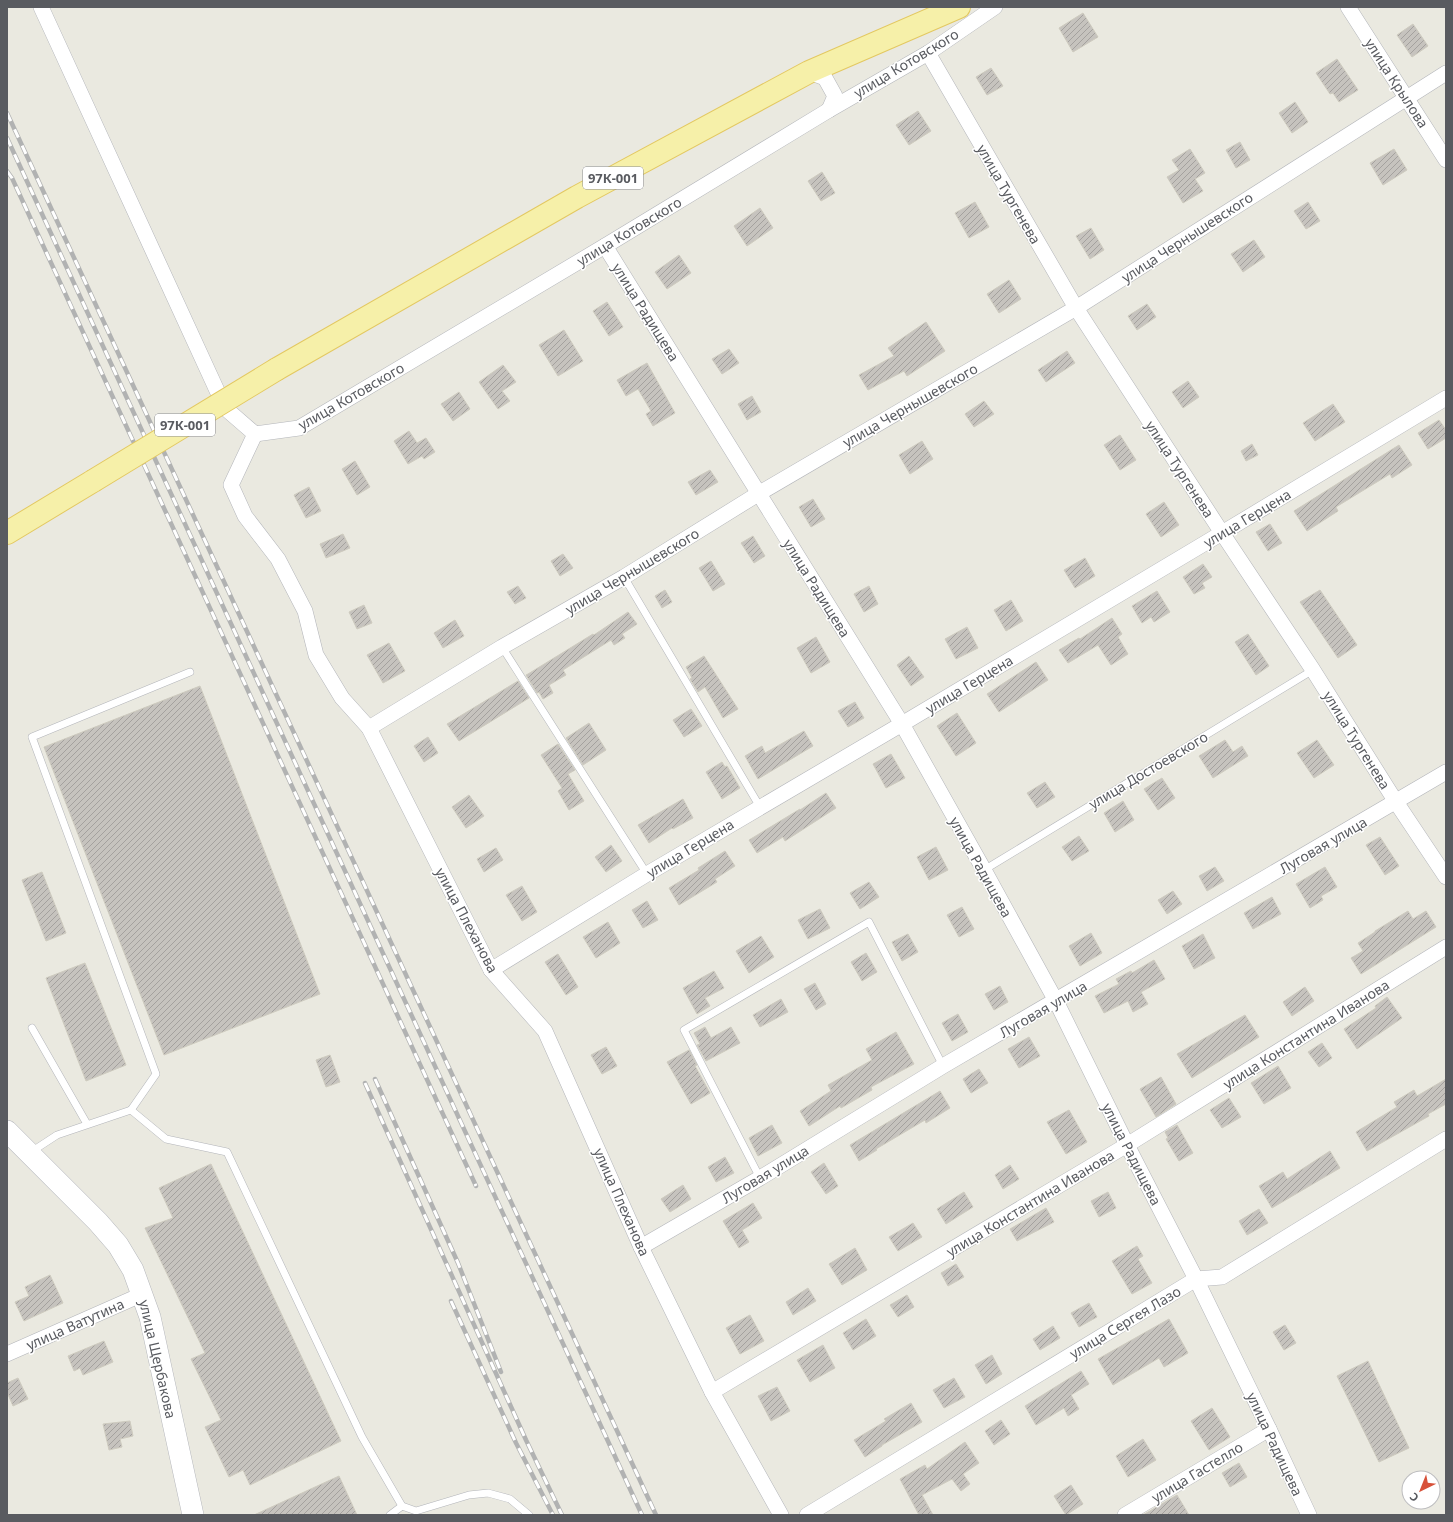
<svg xmlns="http://www.w3.org/2000/svg" width="1453" height="1522" viewBox="0 0 1453 1522" font-family="'Noto Sans',sans-serif">
<style>
.building{fill:url(#building-hatch);stroke:#cecbbf}
.lines{fill:none;stroke-linecap:round;stroke-linejoin:round}
.lane-casing{stroke:#b3b5ba;stroke-width:8}
.street-casing{stroke:#b3b5ba;stroke-width:16}
.secondary-casing{stroke:#b4b6bb;stroke-width:22}
.primary-casing{stroke:#e3c861;stroke-width:24}
.lane{stroke:#fff;stroke-width:7}
.street{stroke:#fff;stroke-width:15}
.secondary{stroke:#fff;stroke-width:21}
.primary{stroke:#f6f0a9;stroke-width:22}
.rail-casing{stroke:#b1b2b2;stroke-width:4.5}
.rail{stroke:#fff;stroke-width:3;stroke-dasharray:9;stroke-linecap:butt}
.primary-bridge-casing{stroke:#e3c861;stroke-width:24;stroke-linecap:butt}
.primary-bridge{stroke:#f6f0a9;stroke-width:22}
.labels{text-anchor:middle;dominant-baseline:central;stroke-width:3;stroke-linejoin:round;paint-order:stroke}
.shield{fill:#fff;stroke:#8b8c90;stroke-width:1}
.shield-label{font-size:13px;font-weight:bold;fill:#595b60}
.street-label{font-size:14px;fill:#595b60;stroke:#fff}
</style>
<defs>
<pattern id="building-hatch" width="6" height="6" patternUnits="userSpaceOnUse"><rect width="6" height="6" fill="#c6c3be"/><path d="M-1 1l2-2M0 6l6-6M5 7l2-2" fill="none" stroke="#a4a19e"/></pattern>
</defs>
<rect width="100%" height="100%" fill="#eae9e0"/>
<!-- building -->
<g class="building">
<path d="M1083 13 1098 37 1073 52 1059 28Z"/>
<path d="M1413 24 1428 46 1412 57 1397 35Z"/>
<path d="M1337 59 1358 90 1339 102 1333 93 1330 94 1316 73Z"/>
<path d="M991 68 1003 86 987 95 976 77Z"/>
<path d="M1295 102 1308 122 1292 133 1279 113Z"/>
<path d="M918 111 931 131 909 145 896 125Z"/>
<path d="M1240 142 1250 160 1236 168 1226 150Z"/>
<path d="M1190 149 1205 173 1195 179 1203 191 1183 203 1167 177 1179 170 1172 160Z"/>
<path d="M1394 149 1407 170 1383 185 1370 163Z"/>
<path d="M822 172 835 193 821 201 808 181Z"/>
<path d="M975 202 989 227 969 238 955 213Z"/>
<path d="M1308 202 1320 221 1306 229 1294 211Z"/>
<path d="M760 208 773 228 747 246 734 226Z"/>
<path d="M1091 228 1104 250 1090 259 1076 236Z"/>
<path d="M1254 240 1265 257 1243 272 1231 254Z"/>
<path d="M679 255 691 273 667 289 655 272Z"/>
<path d="M1009 280 1021 299 999 313 987 294Z"/>
<path d="M607 302 623 327 609 336 593 311Z"/>
<path d="M1147 304 1156 317 1137 330 1128 316Z"/>
<path d="M926 322 945 351 907 376 904 371 868 390 859 375 894 356 888 348Z"/>
<path d="M564 330 583 361 558 376 539 345Z"/>
<path d="M729 349 739 363 722 374 712 359Z"/>
<path d="M1067 351 1075 363 1046 382 1038 370Z"/>
<path d="M647 363 675 413 653 426 646 414 651 411 638 389 626 396 617 380Z"/>
<path d="M503 365 516 382 502 391 510 401 498 409 479 382Z"/>
<path d="M1188 381 1199 397 1183 408 1172 392Z"/>
<path d="M459 392 470 409 453 421 441 404Z"/>
<path d="M752 396 761 412 747 420 738 404Z"/>
<path d="M984 401 994 414 974 427 965 414Z"/>
<path d="M1333 404 1345 422 1315 441 1303 423Z"/>
<path d="M1439 420 1446 430V438L1428 449 1418 433Z"/>
<path d="M409 431 417 443 426 438 435 452 424 459 422 456 408 464 394 441Z"/>
<path d="M1120 435 1136 460 1120 470 1104 445Z"/>
<path d="M922 441 933 459 910 474 899 455Z"/>
<path d="M1252 444 1258 455 1246 461 1241 451Z"/>
<path d="M1399 445 1412 465 1392 478 1390 474 1336 507 1338 511 1307 531 1294 511Z"/>
<path d="M355 461 370 487 357 495 342 469Z"/>
<path d="M710 470 718 482 696 495 688 482Z"/>
<path d="M309 487 321 511 306 518 294 495Z"/>
<path d="M813 499 825 519 811 527 799 507Z"/>
<path d="M1164 502 1179 525 1161 537 1146 514Z"/>
<path d="M1270 524 1282 543 1268 551 1256 532Z"/>
<path d="M343 534 350 548 326 558 320 544Z"/>
<path d="M753 536 765 556 754 563 741 543Z"/>
<path d="M563 554 573 568 560 576 551 561Z"/>
<path d="M1085 558 1095 576 1075 588 1064 570Z"/>
<path d="M711 561 725 584 713 591 699 568Z"/>
<path d="M1203 564 1212 577 1202 583 1205 588 1194 594 1183 577Z"/>
<path d="M518 586 526 598 515 604 507 592Z"/>
<path d="M869 586 878 604 864 612 854 594Z"/>
<path d="M665 590 672 602 662 608 655 596Z"/>
<path d="M1320 590 1357 645 1338 658 1300 602Z"/>
<path d="M1157 591 1170 612 1154 622 1151 617 1142 623 1132 606Z"/>
<path d="M1011 600 1023 621 1006 631 994 610Z"/>
<path d="M364 605 372 623 357 629 349 612Z"/>
<path d="M628 612 637 624 622 634 625 638 614 645 611 640 563 670 566 675 549 685 553 693 543 699 539 692 537 693 526 675 528 674 593 634 594 635Z"/>
<path d="M1112 618 1122 634 1118 637 1128 654 1111 665 1098 645 1068 663 1059 650 1079 638 1080 639Z"/>
<path d="M455 620 464 636 443 648 434 633Z"/>
<path d="M967 627 978 648 956 659 945 639Z"/>
<path d="M1248 634 1269 666 1256 675 1235 642Z"/>
<path d="M816 637 830 662 811 673 797 648Z"/>
<path d="M389 643 405 671 383 683 367 655Z"/>
<path d="M704 656 738 709 723 718 705 687 698 692 690 679 692 678 686 667Z"/>
<path d="M909 656 924 677 911 686 897 665Z"/>
<path d="M1036 662 1048 680 999 712 987 694Z"/>
<path d="M518 681 529 698 459 741 447 724Z"/>
<path d="M200 686 320 994 164 1055 44 747Z"/>
<path d="M855 702 864 718 848 727 838 711Z"/>
<path d="M691 709 702 726 684 737 673 720Z"/>
<path d="M957 713 976 743 956 756 937 726Z"/>
<path d="M589 723 606 750 583 765 566 738Z"/>
<path d="M804 731 813 746 758 779 745 756 762 746 765 753Z"/>
<path d="M428 737 438 753 424 762 414 746Z"/>
<path d="M1225 740 1233 752 1242 746 1248 756 1213 778 1199 756Z"/>
<path d="M1317 740 1334 765 1314 778 1297 753Z"/>
<path d="M558 744 575 770 568 774 584 801 569 810 558 791 562 788 541 755Z"/>
<path d="M891 754 905 778 886 788 873 764Z"/>
<path d="M722 762 725 767 727 766 740 788 722 799 706 772Z"/>
<path d="M1162 778 1175 798 1158 810 1144 789Z"/>
<path d="M1045 782 1055 797 1037 808 1027 793Z"/>
<path d="M826 793 836 808 785 841 783 837 757 853 749 840 800 809V810Z"/>
<path d="M469 795 484 816 466 828 452 807Z"/>
<path d="M683 799 693 818 673 829 672 828 649 843 638 825Z"/>
<path d="M1123 801 1134 820 1115 832 1104 813Z"/>
<path d="M1079 836 1089 851 1072 861 1062 847Z"/>
<path d="M1380 837 1399 866 1385 875 1366 845Z"/>
<path d="M611 845 622 861 606 872 595 857Z"/>
<path d="M936 847 948 870 929 880 917 857Z"/>
<path d="M496 848 503 860 484 872 477 859Z"/>
<path d="M725 851 735 866 715 879 717 882 679 905 669 888 699 870 698 868Z"/>
<path d="M1215 867 1224 881 1207 891 1199 876Z"/>
<path d="M1325 867 1337 887 1321 896 1323 900 1310 908 1296 884Z"/>
<path d="M42 872 66 933 46 941 22 880Z"/>
<path d="M869 882 879 897 860 909 850 893Z"/>
<path d="M522 886 537 912 522 921 506 895Z"/>
<path d="M1173 891 1182 904 1167 914 1158 900Z"/>
<path d="M1272 897 1281 914 1253 929 1244 913Z"/>
<path d="M647 901 658 920 643 928 632 910Z"/>
<path d="M962 907 974 929 959 937 947 915Z"/>
<path d="M820 909 830 928 808 939 798 920Z"/>
<path d="M1408 911 1413 919 1426 911 1436 927 1361 974 1351 958 1363 951 1358 943 1375 932V931Z"/>
<path d="M608 922 620 943 596 958 583 937Z"/>
<path d="M1091 933 1102 953 1080 966 1069 946Z"/>
<path d="M908 934 918 952 902 961 892 942Z"/>
<path d="M1203 934 1215 958 1194 969 1182 946Z"/>
<path d="M761 936 774 957 749 973 736 951Z"/>
<path d="M866 953 877 972 862 981 851 962Z"/>
<path d="M558 954 578 987 566 995 545 962Z"/>
<path d="M1154 960 1165 979 1141 992 1148 1004 1133 1012 1128 1001 1104 1013 1095 996 1119 984 1116 979 1131 971 1132 973Z"/>
<path d="M85 963 126 1065 86 1081 46 978Z"/>
<path d="M714 971 724 988 705 998 710 1006 697 1014 683 988Z"/>
<path d="M815 983 826 1004 816 1010 804 989Z"/>
<path d="M1000 986 1008 1002 994 1010 985 994Z"/>
<path d="M1305 987 1314 1001 1292 1016 1283 1002Z"/>
<path d="M1387 997 1402 1018 1357 1049 1344 1029 1376 1008 1375 1006Z"/>
<path d="M781 999 788 1012 760 1027 753 1015Z"/>
<path d="M958 1014 968 1032 952 1041 942 1023Z"/>
<path d="M1245 1015 1259 1037 1192 1078 1177 1054Z"/>
<path d="M705 1027 711 1038 731 1027 740 1043 706 1061 697 1045 700 1044 694 1033Z"/>
<path d="M896 1032 914 1064 871 1087 872 1090 841 1108 840 1106 809 1126 800 1111 831 1091 828 1085 872 1060 866 1049Z"/>
<path d="M1029 1037 1040 1056 1019 1068 1008 1049Z"/>
<path d="M1322 1043 1332 1058 1319 1067 1308 1052Z"/>
<path d="M606 1047 617 1066 602 1074 591 1055Z"/>
<path d="M689 1050 697 1065 695 1066 710 1093 691 1104 667 1062Z"/>
<path d="M330 1055 340 1082 326 1087 316 1060Z"/>
<path d="M1278 1066 1291 1088 1264 1104 1251 1083Z"/>
<path d="M979 1069 988 1083 971 1093 963 1079Z"/>
<path d="M1161 1077 1176 1104 1156 1117 1140 1089Z"/>
<path d="M1446 1079V1104L1428 1114 1429 1116 1367 1151 1356 1132 1397 1107 1394 1102 1414 1090 1417 1096Z"/>
<path d="M940 1091 950 1108 926 1123 925 1120 876 1149 877 1150 859 1161 850 1145Z"/>
<path d="M1229 1098 1241 1117 1222 1128 1210 1110Z"/>
<path d="M1069 1110 1087 1142 1066 1154 1047 1122Z"/>
<path d="M772 1125 782 1143 758 1156 749 1138Z"/>
<path d="M1177 1125 1193 1153 1179 1161 1166 1139 1168 1138 1165 1132Z"/>
<path d="M1330 1151 1340 1168 1272 1208 1259 1186 1283 1172 1287 1179Z"/>
<path d="M725 1157 734 1173 716 1182 708 1167Z"/>
<path d="M824 1163 838 1186 826 1194 811 1172Z"/>
<path d="M211 1164 341 1441 250 1485 243 1470 229 1477 205 1427 221 1420 191 1359 205 1353 145 1228 173 1218 159 1188Z"/>
<path d="M1010 1165 1019 1179 1003 1189 995 1175Z"/>
<path d="M683 1185 691 1199 670 1212 661 1199Z"/>
<path d="M964 1192 973 1207 946 1224 937 1209Z"/>
<path d="M1108 1192 1116 1208 1099 1217 1091 1201Z"/>
<path d="M753 1203 762 1218 742 1230 749 1242 739 1248 723 1221Z"/>
<path d="M1046 1208 1054 1222 1017 1241 1010 1229Z"/>
<path d="M1259 1209 1268 1223 1247 1235 1239 1221Z"/>
<path d="M913 1223 922 1237 898 1251 889 1237Z"/>
<path d="M1137 1246 1143 1256 1138 1259 1152 1283 1132 1294 1112 1261Z"/>
<path d="M855 1248 867 1270 842 1285 829 1264Z"/>
<path d="M956 1264 964 1277 948 1286 941 1273Z"/>
<path d="M50 1275 63 1303 24 1321 15 1302 29 1296 25 1287Z"/>
<path d="M808 1288 816 1301 793 1315 786 1302Z"/>
<path d="M907 1295 914 1307 898 1317 890 1305Z"/>
<path d="M1089 1303 1097 1317 1079 1327 1071 1313Z"/>
<path d="M750 1315 764 1341 740 1354 726 1328Z"/>
<path d="M866 1319 876 1336 853 1350 843 1333Z"/>
<path d="M1169 1319 1188 1353 1164 1367 1159 1358 1113 1385 1098 1359Z"/>
<path d="M1285 1325 1296 1343 1284 1350 1273 1332Z"/>
<path d="M1053 1326 1060 1338 1040 1350 1033 1339Z"/>
<path d="M104 1341 113 1362 83 1375 80 1368 74 1371 68 1356Z"/>
<path d="M823 1345 835 1368 810 1382 797 1360Z"/>
<path d="M992 1355 1002 1374 986 1384 975 1365Z"/>
<path d="M1368 1361 1409 1448 1379 1462 1337 1376Z"/>
<path d="M1081 1371 1089 1384 1071 1395 1079 1409 1068 1416 1064 1408 1036 1425 1025 1406Z"/>
<path d="M18 1378 28 1399 13 1406 7 1392V1383Z"/>
<path d="M954 1378 965 1397 944 1408 933 1390Z"/>
<path d="M777 1387 790 1411 771 1421 758 1396Z"/>
<path d="M911 1403 922 1422 882 1445V1446L865 1457 854 1440 886 1421 884 1419Z"/>
<path d="M1212 1408 1230 1437 1209 1450 1191 1421Z"/>
<path d="M1001 1420 1010 1434 994 1445 985 1431Z"/>
<path d="M130 1421 133 1436 120 1439 122 1447 109 1450 103 1424Z"/>
<path d="M1143 1439 1156 1460 1128 1477 1116 1456Z"/>
<path d="M965 1442 979 1463 963 1474 970 1484 961 1491 952 1479 922 1495 933 1515H919L900 1479 925 1465 927 1469Z"/>
<path d="M1239 1463 1247 1477 1230 1487 1222 1473Z"/>
<path d="M339 1476 357 1515H254Z"/>
<path d="M1071 1485 1083 1504 1066 1515 1054 1496Z"/>
<path d="M1177 1495 1189 1515H1143Z"/>
</g>
<g class="lines">
<defs>
<g id="lane">
<path d="M624 577 760 807"/>
<path d="M502 647 647 874"/>
<path d="M984 870 1313 670"/>
<path d="M32 1028 87 1124"/>
<path d="M131 1110 156 1074 32 737 190 672"/>
<path d="M31 1152 57 1135 131 1110 166 1139 227 1152 362 1437 402 1506 416 1511 469 1495 488 1493 510 1499 529 1515"/>
<path d="M760 1178 684 1030 869 922 943 1066"/>
<path d="M390 1515 402 1506"/>
</g>
<g id="street">
<path d="M41 7 225 408 255 434"/>
<path d="M1348 7 1446 160"/>
<path d="M928 53 1076 308 1222 533 1313 670 1396 802 1446 877"/>
<path d="M809 72 825 78 835 96 829 110"/>
<path d="M605 246 902 724 984 870 1056 1001 1127 1145 1196 1279 1269 1429 1309 1515"/>
<path d="M255 434 231 485 245 516 278 559 305 611 316 655 342 698 369 728 491 970 545 1031 641 1247 712 1392 781 1515"/>
<path d="M255 434 299 428 605 246 829 110 928 53 995 7"/>
<path d="M369 728 502 647 624 577 758 494 1076 308 1446 73"/>
<path d="M491 970 647 874 902 724 1222 533 1446 398"/>
<path d="M641 1247 760 1178 943 1066 1446 772"/>
<path d="M7 1354 143 1294"/>
<path d="M712 1392 1127 1145 1446 947"/>
<path d="M807 1515 1196 1279 1222 1277 1446 1139"/>
<path d="M1125 1515 1269 1429"/>
</g>
<path id="secondary" d="M7 1131 98 1222 118 1245 133 1270 150 1317 193 1515"/>
<g id="primary">
<path d="M277 369 577 197 809 72 959 7"/>
<path d="M7 533 93 481"/>
</g>
</defs>
<!-- lane casing -->
<use href="#lane" class="lane-casing"/>
<!-- street casing -->
<use href="#street" class="street-casing"/>
<!-- secondary casing -->
<use href="#secondary" class="secondary-casing"/>
<!-- primary casing -->
<use href="#primary" class="primary-casing"/>
<!-- lane -->
<use href="#lane" class="lane"/>
<!-- street -->
<use href="#street" class="street"/>
<!-- secondary -->
<use href="#secondary" class="secondary"/>
<!-- primary -->
<use href="#primary" class="primary"/>
<defs>
<g id="rail">
<path d="M7 113 656 1515"/>
<path d="M7 138 642 1515"/>
<path d="M7 171 12 178 476 1186"/>
<path d="M375 1079 458 1263 501 1372"/>
<path d="M365 1083 526 1440 562 1515"/>
<path d="M451 1301 516 1443 553 1515"/>
</g>
</defs>
<!-- rail casing -->
<use href="#rail" class="rail-casing"/>
<!-- rail -->
<use href="#rail" class="rail"/>
<defs>
<path id="primary-bridge" d="M93 481 277 369"/>
</defs>
<!-- primary-bridge casing -->
<use href="#primary-bridge" class="primary-bridge-casing"/>
<!-- primary-bridge -->
<use href="#primary-bridge" class="primary-bridge"/>
</g>
<g class="labels">
<!-- shield labels -->
<g class="shield">
<rect x="583" y="167" width="60" height="22" rx="3"/>
<rect x="155" y="414" width="60" height="22" rx="3"/>
</g>
<g class="shield-label">
<text x="613" y="178">97К-001</text>
<text x="185" y="425">97К-001</text>
</g>
<!-- street labels -->
<g class="street-label">
<text transform="translate(906 63) rotate(-31)">улица Котовского</text>
<text transform="translate(1397 83) rotate(57)">улица Крылова</text>
<text transform="translate(1009 194) rotate(60)">улица Тургенева</text>
<text transform="translate(629 231) rotate(-31)">улица Котовского</text>
<text transform="translate(1187 237) rotate(-33)">улица Чернышевского</text>
<text transform="translate(646 312) rotate(58)">улица Радищева</text>
<text transform="translate(351 396) rotate(-30)">улица Котовского</text>
<text transform="translate(910 405) rotate(-30)">улица Чернышевского</text>
<text transform="translate(1180 469) rotate(57)">улица Тургенева</text>
<text transform="translate(1247 518) rotate(-31)">улица Герцена</text>
<text transform="translate(632 571) rotate(-31)">улица Чернышевского</text>
<text transform="translate(817 588) rotate(58)">улица Радищева</text>
<text transform="translate(969 684) rotate(-31)">улица Герцена</text>
<text transform="translate(1357 740) rotate(58)">улица Тургенева</text>
<text transform="translate(1148 770) rotate(-31)">улица Достоевского</text>
<text transform="translate(1323 845) rotate(-30)">Луговая улица</text>
<text transform="translate(690 848) rotate(-31)">улица Герцена</text>
<text transform="translate(981 867) rotate(61)">улица Радищева</text>
<text transform="translate(467 920) rotate(62)">улица Плеханова</text>
<text transform="translate(1043 1009) rotate(-30)">Луговая улица</text>
<text transform="translate(1306 1034) rotate(-32)">улица Константина Иванова</text>
<text transform="translate(1132 1154) rotate(63)">улица Радищева</text>
<text transform="translate(765 1174) rotate(-31)">Луговая улица</text>
<text transform="translate(622 1202) rotate(66)">улица Плеханова</text>
<text transform="translate(1030 1203) rotate(-31)">улица Константина Иванова</text>
<text transform="translate(1125 1322) rotate(-31)">улица Сергея Лазо</text>
<text transform="translate(75 1324) rotate(-24)">улица Ватутина</text>
<text transform="translate(158 1359) rotate(77)">улица Щербакова</text>
<text transform="translate(1275 1444) rotate(65)">улица Радищева</text>
<text transform="translate(1197 1472) rotate(-31)">улица Гастелло</text>
</g>
</g>
<!-- border -->
<rect width="1453" height="1522" fill="none" stroke="#595b60" stroke-width="16"/>
<!-- north arrow -->
<g transform="translate(1421 1490) rotate(223)"><circle r="19" fill="#ffffff" stroke="#bdbdbf"/>
<path d="M0-3L7 15L0 10L-7 15Z" fill="#d75139"/>
<text y="-6" font-size="11" font-weight="bold" text-anchor="middle" fill="#595b60">С</text>
</g>
</svg>
